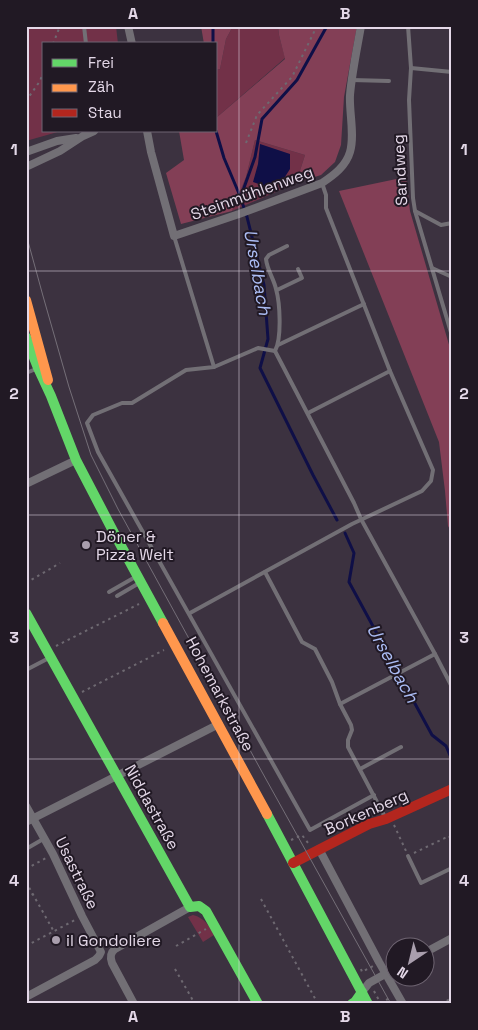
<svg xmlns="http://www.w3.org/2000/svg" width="478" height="1030" viewBox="0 0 478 1030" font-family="'Space Grotesk',sans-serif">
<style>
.green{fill:#723148}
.forest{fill:#833f56}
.water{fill:#0f0f47}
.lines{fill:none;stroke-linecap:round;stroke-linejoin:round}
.stream{stroke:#0f0f47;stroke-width:3}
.path{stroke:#6e6971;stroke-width:2;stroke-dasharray:2.5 4;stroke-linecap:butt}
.lane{stroke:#726f75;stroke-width:4}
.street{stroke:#726f75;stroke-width:8}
.fast{stroke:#63d668;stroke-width:10}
.slow{stroke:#ff974d;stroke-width:10}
.jam{stroke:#b3261e;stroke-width:10}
.tram{stroke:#756f78;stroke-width:1}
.grid{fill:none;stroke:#e4d8e8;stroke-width:1;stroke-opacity:0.55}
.poi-dot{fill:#a99ead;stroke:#211924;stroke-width:2}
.labels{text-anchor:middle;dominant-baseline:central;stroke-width:4;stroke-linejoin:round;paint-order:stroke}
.street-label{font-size:16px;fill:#e4d8e8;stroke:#211924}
.poi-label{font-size:16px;fill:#e4d8e8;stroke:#211924;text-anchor:start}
.water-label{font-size:18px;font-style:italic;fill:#abbcf4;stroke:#211924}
.neatline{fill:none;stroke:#e4d8e8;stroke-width:2}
.grid-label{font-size:16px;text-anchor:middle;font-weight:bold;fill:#e4d8e8}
</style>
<rect width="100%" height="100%" fill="#3c3240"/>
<!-- green -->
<g class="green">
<path d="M26 26H116L118 44H44V131H61L26 141Z"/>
<path d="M233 26H278L279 35 285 58 216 118V70L220 69 226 39Z"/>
<path d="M255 140 305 155 296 183 232 211 246 177Z"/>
<path d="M193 915C205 918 209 926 214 935L203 942 188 917Z"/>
</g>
<!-- forest -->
<g class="forest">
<path d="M201 26H233L226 39 220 69 216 70V44H204Z"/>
<path d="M278 26H357L344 97 341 145 335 162 321 175 296 183 305 155 255 140 246 177 232 211 181 224 166 173 184 160 179 131H216V118L285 59 279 35Z"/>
<path d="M406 177 410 211 452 355V533L448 526 445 491 439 442 339 191Z"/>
</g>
<!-- water -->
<path class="water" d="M260 144 290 154V169L281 183 264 186 253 182 258 164Z"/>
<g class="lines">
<!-- stream -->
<g class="stream">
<path d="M213 26V44"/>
<path d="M216 131 224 158 240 196 247 217 264 285 268 339 260 368 313 475 337 520"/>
<path d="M241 196 255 157 262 119 297 80 327 26"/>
<path d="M345 533 354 553 349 582 432 735 446 746 452 760"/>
</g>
<!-- path -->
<g class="path">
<path d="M53 44 60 26"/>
<path d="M26 101 40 81 44 70"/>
<path d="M246 143 257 115 292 77 317 26"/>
<path d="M26 583 60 563"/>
<path d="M56 646 139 604"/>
<path d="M82 692 164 650"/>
<path d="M394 825 406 851"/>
<path d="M291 840 302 835 308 843"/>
<path d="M414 853 449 836 452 842"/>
<path d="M26 869 46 858"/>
<path d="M26 882 53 930"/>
<path d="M26 898 33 894"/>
<path d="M261 899 318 1004"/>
<path d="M26 946 75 920"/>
<path d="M176 946 206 929"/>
<path d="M175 969 195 1004"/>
<path d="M361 969 362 972 373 966"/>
<path d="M374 991 381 1004"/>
<path d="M381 1004 389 998"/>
<path d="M441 1004 452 998"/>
</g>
<!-- lane -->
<g class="lane">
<path d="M84 26 86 44"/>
<path d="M408 26 411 68 409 100 413 198 415 211 452 336"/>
<path d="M411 68 452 72"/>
<path d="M352 80 389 81"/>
<path d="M415 211 441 225 452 223"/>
<path d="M174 236 214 367 186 370 132 403H122L93 415 87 423 98 452 310 830 374 795"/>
<path d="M287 246 269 255 266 259C267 270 274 279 276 289 280 303 282 338 275 351L354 503 361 519 435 654 452 687"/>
<path d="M432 268 452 277"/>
<path d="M277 290 302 278 298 269"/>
<path d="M278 345 364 304"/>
<path d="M214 367 258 348 275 351"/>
<path d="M26 373 36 369"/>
<path d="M308 413 390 371"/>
<path d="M265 572 302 642 315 649 332 682 340 704 351 725 352 730 348 740V747L386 819"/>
<path d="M109 592 137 576"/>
<path d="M117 596 141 582"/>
<path d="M190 613 352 524 422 491 431 481 433 470 390 371 326 208V195L322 183"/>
<path d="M26 670 49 658"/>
<path d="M340 704 435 654"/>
<path d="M360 769 401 747"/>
<path d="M26 849 45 838"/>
<path d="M408 856 421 883 452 868"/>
</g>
<!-- street -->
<g class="street">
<path d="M128 26 132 44"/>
<path d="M147 131 151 152 174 236 239 214 322 183C334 175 346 166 350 152 355 135 349 112 350 95 352 72 357 49 361 26"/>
<path d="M26 152 57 141 76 138"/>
<path d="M26 167 60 151 83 136 94 131"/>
<path d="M26 484 76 460"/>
<path d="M26 806 53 854 82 916 101 952 99 956 95 960 26 997"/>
<path d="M26 822 219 724"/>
<path d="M319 849 379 962 403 1004"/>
<path d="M426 952 452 938"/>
<path d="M362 992 369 983 396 968"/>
<path d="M134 1004 112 963C110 957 110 953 115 949L190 907"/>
</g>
<!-- fast -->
<g class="fast">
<path d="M26 337 38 368 51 396 76 460 113 531 163 623"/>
<path d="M26 613 190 907 199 906 206 911 258 1004"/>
<path d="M267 814 368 1004"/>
<path d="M352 1004 355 1002 362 992"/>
</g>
<!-- slow -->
<g class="slow">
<path d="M26 300 48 380"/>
<path d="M163 623 267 814"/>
</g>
<!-- jam -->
<path class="jam" d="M293 863 369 824 386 819 452 789"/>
<!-- tram -->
<path class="tram" d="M26 234 43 296 69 387 91 455 118 509 262 772 391 1004"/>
</g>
<!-- grid -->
<path class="grid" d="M239 26V1004M26 271H452M26 515H452M26 759H452"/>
<!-- markers -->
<g class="poi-dot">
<circle cx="86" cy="545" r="5"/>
<circle cx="56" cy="940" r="5"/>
</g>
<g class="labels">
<!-- street labels -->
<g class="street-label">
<text transform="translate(400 170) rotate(-93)">Sandweg</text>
<text transform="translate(252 193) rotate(-20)">Steinmühlenweg</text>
<text transform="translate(220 694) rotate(62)">Hohemarkstraße</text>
<text transform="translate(152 807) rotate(61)">Niddastraße</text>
<text transform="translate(366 812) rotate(-24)">Borkenberg</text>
<text transform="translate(77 873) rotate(64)">Usastraße</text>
</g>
<!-- poi labels -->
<g class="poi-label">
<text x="96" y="536">Döner &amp;<tspan x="96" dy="18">Pizza Welt</tspan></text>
<text x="66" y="940">il Gondoliere</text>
</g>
<!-- water labels -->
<g class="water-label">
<text transform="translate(258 272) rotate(80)">Urselbach</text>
<text transform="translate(393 663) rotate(61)">Urselbach</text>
</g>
</g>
<!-- border -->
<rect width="478" height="1030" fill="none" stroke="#211924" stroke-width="55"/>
<!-- legend -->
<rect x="42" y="42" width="175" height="90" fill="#211924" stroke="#6f6572"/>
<rect x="52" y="59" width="25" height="8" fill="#63d668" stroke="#6f6572"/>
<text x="88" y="68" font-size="15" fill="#e4d8e8">Frei</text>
<rect x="52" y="84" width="25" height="8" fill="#ff974d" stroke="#6f6572"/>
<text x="88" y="92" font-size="15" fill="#e4d8e8">Zäh</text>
<rect x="52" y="109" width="25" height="8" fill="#b3261e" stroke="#6f6572"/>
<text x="88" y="118" font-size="15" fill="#e4d8e8">Stau</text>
<!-- north arrow -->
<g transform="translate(410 962) rotate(215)"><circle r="24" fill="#211924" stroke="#6f6572"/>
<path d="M0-4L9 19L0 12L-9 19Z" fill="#a99ead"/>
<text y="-8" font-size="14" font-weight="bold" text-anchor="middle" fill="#e4d8e8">N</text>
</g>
<rect x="28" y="28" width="422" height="974" class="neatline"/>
<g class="grid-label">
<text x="133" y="19">A</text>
<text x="345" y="19">B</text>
<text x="14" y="155">1</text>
<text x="464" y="155">1</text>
<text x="14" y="399">2</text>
<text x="464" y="399">2</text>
<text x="14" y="643">3</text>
<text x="464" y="643">3</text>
<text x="14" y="886">4</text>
<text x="464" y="886">4</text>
<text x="133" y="1022">A</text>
<text x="345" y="1022">B</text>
</g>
</svg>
